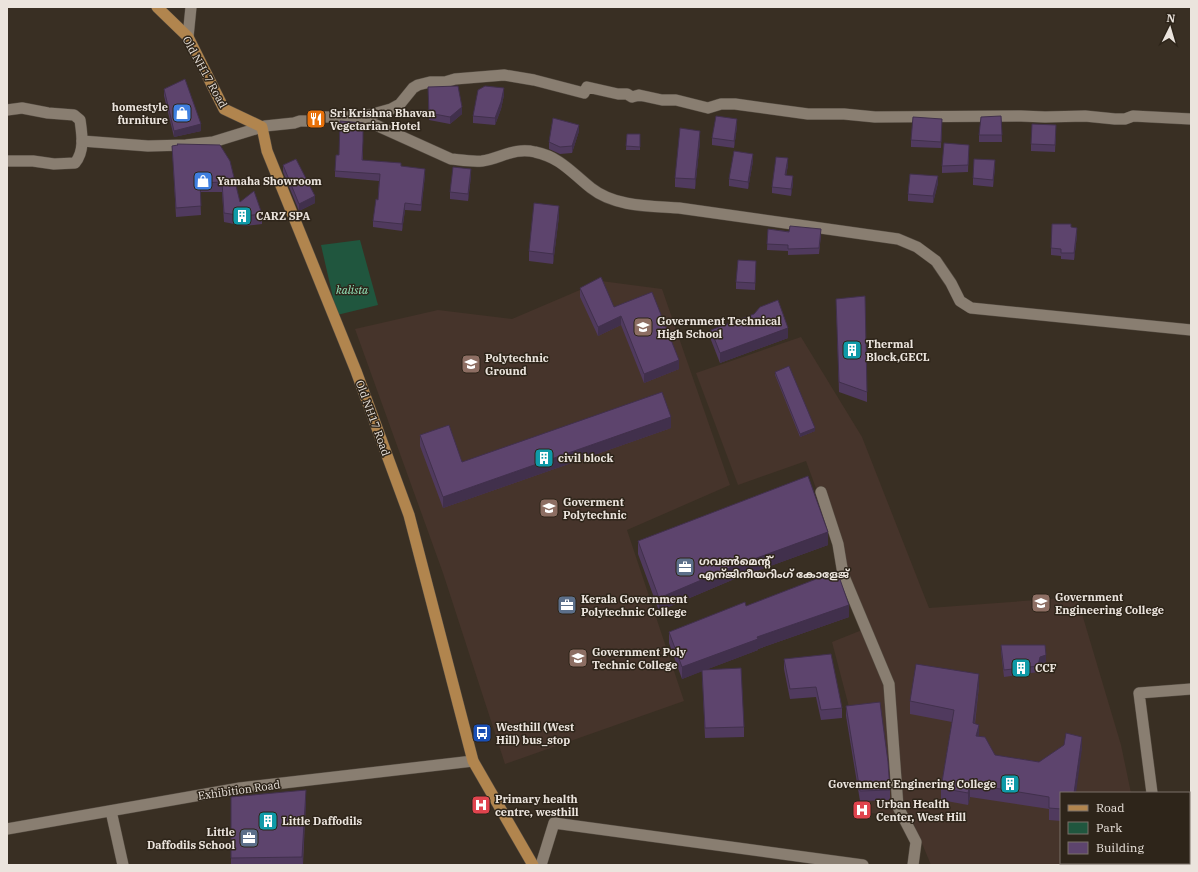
<svg xmlns="http://www.w3.org/2000/svg" width="1198" height="872" viewBox="0 0 1198 872" font-family="'IBM Plex Serif','Noto Sans Malayalam',serif">
<style>
.education{fill:#46342b}
.medical{fill:#45323a}
.green{fill:#20563e}
.lines{fill:none;stroke-linecap:round;stroke-linejoin:round}
.minor-casing{stroke:#554c42;stroke-width:12}
.tertiary-casing{stroke:#554c42;stroke-width:12}
.primary-casing{stroke:#554c42;stroke-width:12}
.minor{stroke:#897e71;stroke-width:11}
.tertiary{stroke:#897e71;stroke-width:11}
.primary{stroke:#b1854e;stroke-width:11}
.wall{fill:#503a5e}
.shaded-wall{fill:#41304c}
.building{fill:#5d446d;stroke:#41304c}
.labels{text-anchor:middle;dominant-baseline:central;stroke-width:3;stroke-linejoin:round;paint-order:stroke}
.street-label{font-size:11px;fill:#ebe4dd;stroke:#2e251a}
.poi-label{font-size:11px;font-weight:bold;fill:#ebe4dd;stroke:#2e251a;text-anchor:start}
.park-label{font-size:11px;font-style:italic;fill:#95eabf;stroke:#2e251a}
</style>
<rect width="100%" height="100%" fill="#392f23"/>
<!-- education -->
<g class="education">
<path d="M601 281 662 289 730 485 627 530 684 701 505 764 443 573 355 329 438 310 512 319Z"/>
<path d="M801 337 862 437 929 608 1077 597 1121 745 1131 793H1061V863H1145V865H931L911 817 870 813 849 707 832 642 867 628 806 461 738 485 696 373Z"/>
</g>
<!-- medical -->
<path class="medical" d="M484 795 490 808 478 814 473 801 474 798Z"/>
<!-- green -->
<path class="green" d="M360 240 378 305 337 315 321 245Z"/>
<g class="lines">
<defs>
<g id="minor">
<path d="M7 110 22 108 48 113 74 115 80 120C82 134 85 151 75 163L54 164 33 161H7"/>
<path d="M358 117 451 159C461 160 472 162 482 161 501 158 515 147 535 152 560 157 572 173 591 188 615 207 650 206 679 208L898 239 917 247 936 261 951 283 960 301 971 308 1191 330"/>
<path d="M82 141 148 146 186 145 213 142 265 126 294 123 300 121H314L324 117H358L373 114 391 109 400 104 413 88 418 85 430 82H445L455 79 504 75 534 80 584 93 587 87 618 94H627L632 97 639 95 662 100H676L708 108 721 104H735L808 114H844L875 117 1021 116 1045 117 1085 116 1115 119H1125L1133 116 1191 119"/>
<path d="M821 492 838 544 843 574 889 684 898 807 916 842 913 865"/>
<path d="M1152 793 1139 693 1191 689"/>
<path d="M111 811 123 865"/>
<path d="M7 829 240 788 473 761"/>
<path d="M1161 863V865"/>
<path d="M541 865 554 823 863 865"/>
</g>
<path id="tertiary" d="M188 37 191 7"/>
<path id="primary" d="M157 7 188 37 224 109 262 127 267 151 356 371 409 515 473 761 533 865"/>
</defs>
<!-- minor casing -->
<use href="#minor" class="minor-casing"/>
<!-- tertiary casing -->
<use href="#tertiary" class="tertiary-casing"/>
<!-- primary casing -->
<use href="#primary" class="primary-casing"/>
<!-- minor -->
<use href="#minor" class="minor"/>
<!-- tertiary -->
<use href="#tertiary" class="tertiary"/>
<!-- primary -->
<use href="#primary" class="primary"/>
</g>
<!-- wall -->
<g class="wall">
<path d="M428 87 462 114 450 124 429 120Z"/>
<path d="M164 89 201 131 174 137 164 96Z"/>
<path d="M504 95 501 109 495 125 473 123V116Z"/>
<path d="M1001 116 1002 142H979V135Z"/>
<path d="M942 119 941 148 911 147V140Z"/>
<path d="M737 126 734 148 712 145V138Z"/>
<path d="M579 131 572 153 560 154 549 149V142Z"/>
<path d="M1056 132 1055 152 1031 151V144Z"/>
<path d="M627 134H640V150H626Z"/>
<path d="M700 141 695 189 675 187V178Z"/>
<path d="M220 145 240 202 262 214V224L244 226 224 222 222 192H200L201 215 176 217 172 146Z"/>
<path d="M969 145 968 172 942 173V166Z"/>
<path d="M363 148V161L401 166 425 175 421 211 405 210 402 231 373 227V221L378 200 379 181 335 177V171L339 155Z"/>
<path d="M753 161 748 189 729 186V179Z"/>
<path d="M283 165 315 203 299 211 283 172Z"/>
<path d="M788 165 786 175 793 183 791 196 772 193V187Z"/>
<path d="M995 167 993 187 973 185V178Z"/>
<path d="M471 176 468 201 450 199V192Z"/>
<path d="M938 183 933 203 908 201V194Z"/>
<path d="M559 216 553 264 529 261V251Z"/>
<path d="M1071 227 1077 235 1074 260 1061 259V256L1051 255V248Z"/>
<path d="M768 229 821 235 819 254 788 255V251L767 250Z"/>
<path d="M756 268 755 290 736 289V282Z"/>
<path d="M580 288 614 307 679 369 644 383 621 325 598 336 580 297Z"/>
<path d="M836 299 867 392V402L839 392Z"/>
<path d="M711 330 788 338 720 363 711 340Z"/>
<path d="M775 372 815 431 800 437 775 375Z"/>
<path d="M671 428 443 508 420 446V435L462 462Z"/>
<path d="M638 541 828 545 732 580 659 611 638 554Z"/>
<path d="M746 606 849 617 758 649V650L705 670 744 727V737L705 738 702 671 682 679 669 643V632Z"/>
<path d="M1001 645 1046 662 1040 664 1038 672 1004 677 1001 652Z"/>
<path d="M784 659 842 708V718L821 720 816 697 790 699 784 669Z"/>
<path d="M979 686 975 724 979 736 995 755 1039 762 1082 749 1061 793V821L1049 820V809L970 797 968 805 941 800V788L952 722 910 714V701Z"/>
<path d="M846 706 890 790V800L860 801 846 716Z"/>
<path d="M231 797 306 800 303 865H231Z"/>
</g>
<!-- shaded-wall -->
<g class="shaded-wall">
<path d="M504 88V95L501 109 495 125V118Z"/>
<path d="M462 107V114L450 124V117Z"/>
<path d="M737 119V126L734 148V141Z"/>
<path d="M201 124V131L174 137V131Z"/>
<path d="M579 125V131L572 153V146Z"/>
<path d="M700 131V141L695 189V179Z"/>
<path d="M753 154V161L748 189V182Z"/>
<path d="M788 158V165L785 182V175Z"/>
<path d="M995 160V167L993 187V180Z"/>
<path d="M425 169V175L421 211V205Z"/>
<path d="M471 169V176L468 201V194Z"/>
<path d="M793 176V183L791 196V189Z"/>
<path d="M938 176V183L933 203V196Z"/>
<path d="M315 196V203L299 211V204Z"/>
<path d="M405 203V210L402 231V224Z"/>
<path d="M559 206V216L553 264V254Z"/>
<path d="M1077 228V235L1074 260V253Z"/>
<path d="M621 316V325L598 336V327Z"/>
<path d="M788 328V338L720 363V353Z"/>
<path d="M679 360V369L644 383V374Z"/>
<path d="M671 417V428L443 508V497Z"/>
<path d="M815 428V431L800 437V434Z"/>
<path d="M828 532V545L732 580 659 611V598L732 567Z"/>
<path d="M849 605V617L758 649V650L682 679V667L757 637Z"/>
<path d="M1046 655V662L1040 664 1038 672V666L1040 657Z"/>
<path d="M979 674V686L973 736V723Z"/>
<path d="M979 725V737L976 736Z"/>
<path d="M1082 737V749L1076 793H1074Z"/>
<path d="M970 784V797L968 805V793Z"/>
<path d="M306 790V800L302 865V857Z"/>
</g>
<!-- building -->
<g class="building">
<path d="M185 79 201 124 174 131 164 89Z"/>
<path d="M458 86 462 107 450 117 429 113 428 87Z"/>
<path d="M485 86 504 88 501 102 495 118 473 116 478 90Z"/>
<path d="M716 116 737 119 734 141 712 138Z"/>
<path d="M1001 116 1002 135H979L981 117Z"/>
<path d="M913 117 942 119 941 142 911 140Z"/>
<path d="M553 118 579 125 572 146 560 147 549 142Z"/>
<path d="M340 121 363 123V141L362 160 401 163V166L425 169 421 205 405 203 402 224 373 221 376 199 378 200 380 174 335 171 336 155H339Z"/>
<path d="M1032 124 1056 125 1055 145 1031 144Z"/>
<path d="M680 128 700 131 695 179 675 178Z"/>
<path d="M627 134H640V147L626 146Z"/>
<path d="M944 143 969 145 968 165 942 166Z"/>
<path d="M177 144 220 145 230 161 240 202 254 191 262 214 244 216 224 213 222 182 200 183 201 206 176 208 172 146 178 145Z"/>
<path d="M734 151 753 154 748 182 729 179Z"/>
<path d="M776 157 788 158 785 175 793 176 791 189 772 187Z"/>
<path d="M296 159 315 196 299 204 283 165Z"/>
<path d="M974 159 995 160 993 180 973 178Z"/>
<path d="M453 167 471 169 468 194 450 192Z"/>
<path d="M910 174 938 176 933 196 908 194Z"/>
<path d="M534 203 559 206 553 254 529 251Z"/>
<path d="M1052 224H1071V227L1077 228 1074 253H1061V249L1051 248Z"/>
<path d="M790 226 821 229 819 248 788 249V245L767 244 768 229 789 232Z"/>
<path d="M738 260 756 261 755 283 736 282Z"/>
<path d="M601 277 614 307 652 292 679 360 644 374 621 316 598 327 580 288Z"/>
<path d="M865 296 867 392 839 382 836 299Z"/>
<path d="M778 300 788 328 720 353 711 330 754 314 760 307Z"/>
<path d="M789 366 815 428 800 434 775 372Z"/>
<path d="M662 392 671 417 443 497 420 435 449 425 462 462Z"/>
<path d="M808 476 828 532 732 567 659 598 638 541Z"/>
<path d="M837 571 849 605 757 637 758 639 682 667 669 632 745 602 746 606Z"/>
<path d="M1001 645H1045L1046 655 1040 657 1038 666 1004 670Z"/>
<path d="M831 654 842 708 821 710 816 687 790 689 784 659Z"/>
<path d="M916 664 979 674 973 723 979 725 976 736 985 737 995 755 1039 762 1064 745 1066 733 1082 737 1074 793H1061V809L1049 808V797L970 784 968 793 941 788 954 710 910 701Z"/>
<path d="M741 668 744 727 705 728 702 670Z"/>
<path d="M880 702 888 762 890 790 860 791 846 706Z"/>
<path d="M306 790 302 857 231 858V797Z"/>
</g>
<!-- icons -->
<defs>
<symbol id="shop-square" viewBox="-11 -11 22 22"><rect x="-9" y="-9" width="18" height="18" rx="4" fill="#3f7fe0" stroke="#2e251a"/><path d="M-5-2.5h2.3a2.7 3.5 0 0 1 5.4 0H5L5.5 6h-11ZM-1.5-2.5h3a1.5 2.3 0 0 0-3 0Z" fill="#fff"/></symbol>
<symbol id="restaurant-square" viewBox="-11 -11 22 22"><rect x="-9" y="-9" width="18" height="18" rx="4" fill="#e8710a" stroke="#2e251a"/><path d="M-5-6h1v4h1v-4h1v4h1v-4h1v5L-1.5 .5V6h-2V.5L-5-1ZM5-6V6H3V1.5H1.5Q1.5-4 5-6Z" fill="#fff"/></symbol>
<symbol id="building-square" viewBox="-11 -11 22 22"><rect x="-9" y="-9" width="18" height="18" rx="4" fill="#0f9aa8" stroke="#2e251a"/><path d="M-4-6H4V6H1V3H-1V6H-4ZM-2.5-4.3h1.7v1.8h-1.7ZM.8-4.3h1.7v1.8H.8ZM-2.5-1h1.7V.8h-1.7ZM.8-1h1.7V.8H.8Z" fill="#fff"/></symbol>
<symbol id="school-square" viewBox="-11 -11 22 22"><rect x="-9" y="-9" width="18" height="18" rx="4" fill="#8d6e63" stroke="#2e251a"/><path d="M0-5L7-2L0 1L-7-2ZM-4 1L0 2.5L4 1V4Q0 6-4 4Z" fill="#fff"/></symbol>
<symbol id="university-square" viewBox="-11 -11 22 22"><rect x="-9" y="-9" width="18" height="18" rx="4" fill="#8d6e63" stroke="#2e251a"/><path d="M0-5L7-2L0 1L-7-2ZM-4 1L0 2.5L4 1V4Q0 6-4 4Z" fill="#fff"/></symbol>
<symbol id="office-square" viewBox="-11 -11 22 22"><rect x="-9" y="-9" width="18" height="18" rx="4" fill="#5c6f8a" stroke="#2e251a"/><path d="M-6-3h4V-5.5h4V-3h4V5H-6ZM-1-4.5V-3h2v-1.5ZM-6 0V1H6V0Z" fill="#fff"/></symbol>
<symbol id="bus-square" viewBox="-11 -11 22 22"><rect x="-9" y="-9" width="18" height="18" rx="4" fill="#1a4fb4" stroke="#2e251a"/><path d="M-5-6H5V4H4V6H2V4H-2V6H-4V4H-5ZM-3.5-4V0h7V-4ZM-3.5 1.2v1.5H-2V1.2ZM2 1.2v1.5H3.5V1.2Z" fill="#fff"/></symbol>
<symbol id="hospital-square" viewBox="-11 -11 22 22"><rect x="-9" y="-9" width="18" height="18" rx="4" fill="#e0444e" stroke="#2e251a"/><path d="M-5-5h3v3.5h4V-5h3V5h-3V1.5h-4V5h-3Z" fill="#fff"/></symbol>
</defs>
<g fill-rule="evenodd">
<use href="#shop-square" x="171" y="102" width="22" height="22"/>
<use href="#restaurant-square" x="305" y="108" width="22" height="22"/>
<use href="#shop-square" x="192" y="170" width="22" height="22"/>
<use href="#building-square" x="231" y="205" width="22" height="22"/>
<use href="#school-square" x="632" y="316" width="22" height="22"/>
<use href="#building-square" x="841" y="339" width="22" height="22"/>
<use href="#university-square" x="460" y="353" width="22" height="22"/>
<use href="#building-square" x="533" y="447" width="22" height="22"/>
<use href="#university-square" x="538" y="497" width="22" height="22"/>
<use href="#office-square" x="674" y="556" width="22" height="22"/>
<use href="#university-square" x="1030" y="592" width="22" height="22"/>
<use href="#office-square" x="556" y="594" width="22" height="22"/>
<use href="#university-square" x="567" y="647" width="22" height="22"/>
<use href="#building-square" x="1010" y="657" width="22" height="22"/>
<use href="#bus-square" x="471" y="722" width="22" height="22"/>
<use href="#building-square" x="999" y="773" width="22" height="22"/>
<use href="#hospital-square" x="470" y="794" width="22" height="22"/>
<use href="#hospital-square" x="851" y="799" width="22" height="22"/>
<use href="#building-square" x="257" y="810" width="22" height="22"/>
<use href="#office-square" x="238" y="827" width="22" height="22"/>
</g>
<g class="labels">
<!-- street labels -->
<g class="street-label">
<text transform="translate(205 72) rotate(61)">Old NH17 Road</text>
<text transform="translate(373 418) rotate(70)">Old NH17 Road</text>
<text transform="translate(239 790) rotate(-8)">Exhibition Road</text>
</g>
<!-- poi labels -->
<g class="poi-label">
<text x="168" y="107" text-anchor="end">homestyle<tspan x="168" dy="13">furniture</tspan></text>
<text x="330" y="113">Sri Krishna Bhavan<tspan x="330" dy="13">Vegetarian Hotel</tspan></text>
<text x="217" y="181">Yamaha Showroom</text>
<text x="256" y="216">CARZ SPA</text>
<text x="657" y="321">Government Technical<tspan x="657" dy="13">High School</tspan></text>
<text x="866" y="344">Thermal<tspan x="866" dy="13">Block,GECL</tspan></text>
<text x="485" y="358">Polytechnic<tspan x="485" dy="13">Ground</tspan></text>
<text x="558" y="458">civil block</text>
<text x="563" y="502">Goverment<tspan x="563" dy="13">Polytechnic</tspan></text>
<text x="699" y="561">ഗവൺമെന്റ്<tspan x="699" dy="13">എന്ജിനീയറിംഗ് കോളേജ്</tspan></text>
<text x="1055" y="597">Government<tspan x="1055" dy="13">Engineering College</tspan></text>
<text x="581" y="599">Kerala Government<tspan x="581" dy="13">Polytechnic College</tspan></text>
<text x="592" y="652">Government Poly<tspan x="592" dy="13">Technic College</tspan></text>
<text x="1035" y="668">CCF</text>
<text x="496" y="727">Westhill (West<tspan x="496" dy="13">Hill) bus_stop</tspan></text>
<text x="996" y="784" text-anchor="end">Govenment Enginering College</text>
<text x="495" y="799">Primary health<tspan x="495" dy="13">centre, westhill</tspan></text>
<text x="876" y="804">Urban Health<tspan x="876" dy="13">Center, West Hill</tspan></text>
<text x="282" y="821">Little Daffodils</text>
<text x="235" y="832" text-anchor="end">Little<tspan x="235" dy="13">Daffodils School</tspan></text>
</g>
<!-- park labels -->
<g class="park-label">
<text x="352" y="290">kalista</text>
</g>
</g>
<!-- border -->
<rect width="1198" height="872" fill="none" stroke="#ebe4dd" stroke-width="16"/>
<!-- legend -->
<rect x="1060" y="792" width="130" height="72" fill="#2e251a" stroke="#7a7168"/>
<rect x="1068" y="805" width="20" height="6" fill="#b1854e" stroke="#7a7168"/>
<text x="1096" y="812" font-size="12" fill="#ebe4dd">Road</text>
<rect x="1068" y="822" width="20" height="12" fill="#20563e" stroke="#7a7168"/>
<text x="1096" y="832" font-size="12" fill="#ebe4dd">Park</text>
<rect x="1068" y="842" width="20" height="12" fill="#5d446d" stroke="#7a7168"/>
<text x="1096" y="852" font-size="12" fill="#ebe4dd">Building</text>
<!-- north arrow -->
<g transform="translate(1170 28) rotate(5)" stroke="#2e251a" stroke-width="3" paint-order="stroke">
<path d="M0-3L7 15L0 10L-7 15Z" fill="#ebe4dd"/>
<text y="-6" font-size="11" font-weight="bold" text-anchor="middle" fill="#ebe4dd">N</text>
</g>
</svg>
